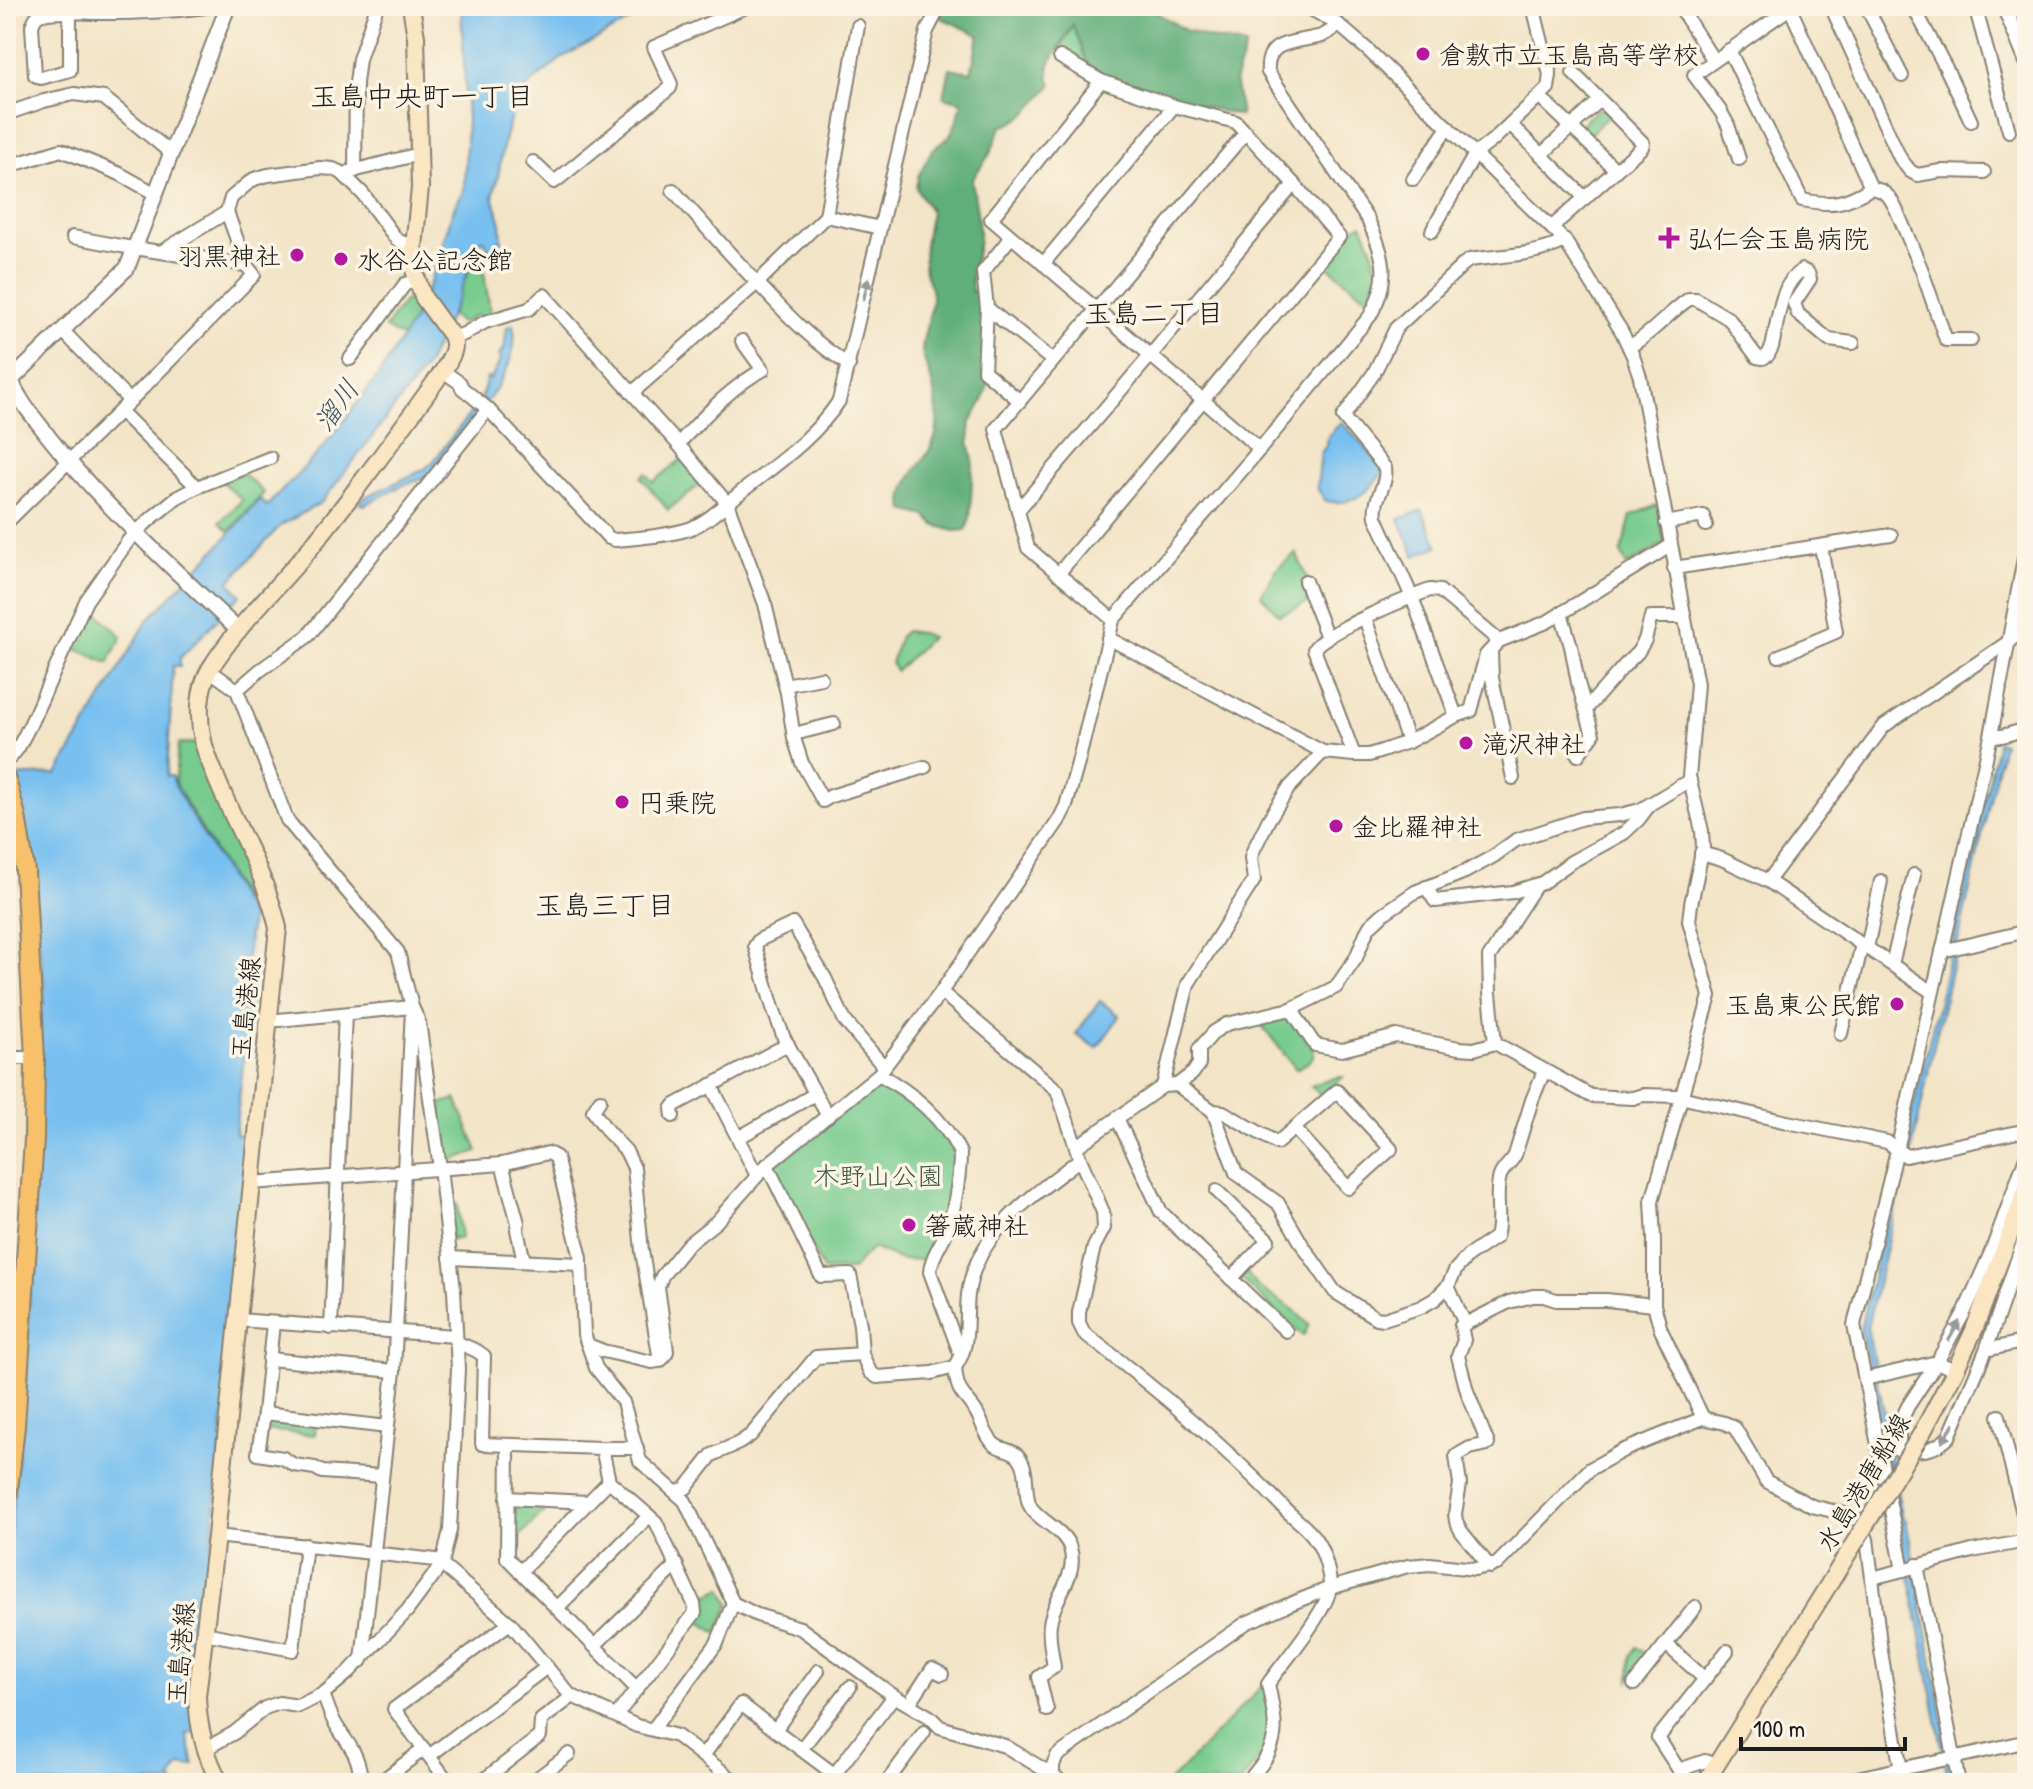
<svg xmlns="http://www.w3.org/2000/svg" width="2033" height="1789" viewBox="0 0 2033 1789" font-family="'Patrick Hand','Klee One',sans-serif">
<style>
.green{fill:#77cb8f;stroke:#4a7456;stroke-width:2}
.forest{fill:#61af7a;stroke:#3e664b;stroke-width:2}
.water{fill:#78c0f0;stroke:#4a6e86;stroke-width:2}
.lines{fill:none;stroke-linecap:round;stroke-linejoin:round}
.minor-casing{stroke:#878072;stroke-width:16}
.tertiary-casing{stroke:#878072;stroke-width:18}
.secondary-casing{stroke:#878072;stroke-width:20}
.primary-casing{stroke:#878072;stroke-width:22}
.minor{stroke:#fff;stroke-width:12}
.tertiary{stroke:#fff;stroke-width:14}
.secondary{stroke:#fbe6c4;stroke-width:16}
.primary{stroke:#f6c16b;stroke-width:18}
.secondary-bridge-casing{stroke:#878072;stroke-width:20;stroke-linecap:butt}
.secondary-bridge{stroke:#fbe6c4;stroke-width:16}
.oneway{fill:#999}
.poi-dot{fill:#b5179e;stroke:#fcf5e5;stroke-width:3}
.labels{text-anchor:middle;dominant-baseline:central;stroke-width:7;stroke-linejoin:round;paint-order:stroke}
.poi-label{font-size:26px;fill:#1c1c1c;stroke:#fcf5e5;text-anchor:start}
.street-label{font-size:26px;fill:#1c1c1c;stroke:#fcf5e5}
.park-label{font-size:26px;fill:#3c5944;stroke:#fcf5e5}
.neighbourhood-label{font-size:28px;fill:#1c1c1c;stroke:#fcf5e5}
.water-label{font-size:28px;font-style:italic;fill:#3c5566;stroke:#fcf5e5}
</style>
<rect width="100%" height="100%" fill="#fcf5e5"/>
<filter id="ink" filterUnits="userSpaceOnUse"><feTurbulence type="fractalNoise" baseFrequency=".0125" numOctaves="2"/><feDisplacementMap in="SourceGraphic" scale="16" xChannelSelector="R" yChannelSelector="G"/><feConvolveMatrix kernelMatrix="1 2 1 2 8 2 1 2 1" color-interpolation-filters="sRGB"/></filter>
<filter id="wash" filterUnits="userSpaceOnUse"><feTurbulence type="fractalNoise" baseFrequency=".006" numOctaves="4" result="noise"/><feDisplacementMap in="SourceGraphic" scale="32" xChannelSelector="R" yChannelSelector="G"/><feGaussianBlur stdDeviation="1.8" result="paint"/><feColorMatrix in="noise" values="0 0 0 0 0 0 0 0 0 0 0 0 0 0 0 0 0 1.4 0 .05"/><feComposite in="paint" operator="in"/></filter>
<g filter="url(#wash)">
<rect width="100%" height="100%" fill="#f2e4c7"/>
<!-- green -->
<g class="green">
<path d="M1074 24 1088 66 1059 51Z"/>
<path d="M1598 109H1603L1609 115 1586 138 1578 127Z"/>
<path d="M1362 224C1375 250 1381 271 1369 299L1326 265 1354 228Z"/>
<path d="M479 241 491 317 481 318 476 315 466 321 460 323 451 315Z"/>
<path d="M412 300 419 310 403 338 385 328 404 301Z"/>
<path d="M682 459 702 483 668 510 641 477 646 473 653 482Z"/>
<path d="M243 473 264 493 229 531 220 522 242 500 221 481Z"/>
<path d="M1657 505 1665 543 1627 566 1621 553 1631 516Z"/>
<path d="M1296 553 1307 578 1308 603 1279 615 1261 595 1278 568Z"/>
<path d="M91 606 122 637 108 663 71 647Z"/>
<path d="M905 631 921 633 931 637 896 671 891 663 900 636Z"/>
<path d="M195 743 261 892 243 900 175 783 178 744Z"/>
<path d="M1281 1016 1293 1018 1314 1048C1316 1060 1305 1064 1296 1069L1260 1023Z"/>
<path d="M1337 1077H1343L1321 1096 1311 1086Z"/>
<path d="M879 1079 911 1100 950 1138 956 1160 944 1229 931 1259 901 1260 872 1248 852 1270H823L772 1167Z"/>
<path d="M456 1099 478 1151 445 1163 436 1105Z"/>
<path d="M457 1202 461 1238 451 1240 446 1203Z"/>
<path d="M1245 1270 1257 1286 1293 1309 1309 1325 1303 1336 1239 1277Z"/>
<path d="M266 1420 316 1424 315 1435 266 1430Z"/>
<path d="M515 1502 552 1503 511 1545V1506Z"/>
<path d="M722 1588 730 1604 717 1633 697 1620 698 1599Z"/>
<path d="M1637 1647 1648 1656 1630 1680 1631 1655Z"/>
<path d="M1263 1685 1269 1707 1271 1741 1241 1783H1168Z"/>
</g>
<!-- forest -->
<path class="forest" d="M942 6H1146L1185 30 1209 38 1246 46 1235 79 1241 116C1189 103 1137 89 1088 66L1073 25 1049 64V77L1052 84C1035 103 1026 120 1001 127L990 154 972 179C974 197 980 222 979 239 977 259 969 270 972 292L981 290 989 380 983 401 971 422 969 441 973 460 970 518 966 530 954 531 935 525 926 516 904 510C897 476 935 459 937 427 938 410 934 389 929 373 927 366 922 357 922 350 923 332 932 315 932 296 932 288 927 280 925 272 922 252 927 231 931 212L916 188 918 176 932 150 949 137 956 123 962 102 944 97 950 68 971 72 979 35 937 16Z"/>
<!-- water -->
<g class="water">
<path d="M461 6H657L563 57 529 85 519 97 512 113 504 141 498 177 493 196 501 224 502 258 495 260 484 240 479 241 457 300 427 365 322 502 280 526 229 582 241 595 180 658V666H173L167 776H172L174 783 185 804 224 869 251 919 243 986 252 988 235 1134 249 1137 195 1732 187 1734 194 1765 180 1766 171 1779 174 1783H6V1568L26 1378 41 1007 44 1003V983L34 903 32 855 6 850V776L57 774 148 620 218 547 260 499 267 506 321 450 378 376 403 337 419 310 430 283 454 208 464 190 467 120Z"/>
<path d="M513 325C523 366 478 414 454 444 447 453 440 465 431 473 422 481 407 482 397 488 386 494 376 500 364 505L359 503 363 498 423 470 432 463 481 399 487 378 491 379 501 359 499 357 501 351H504L507 327Z"/>
<path d="M1342 422 1384 469C1373 491 1351 507 1326 501L1317 488 1321 453 1327 445 1328 436Z"/>
<path d="M1422 510 1438 546 1415 556 1399 519Z"/>
<path d="M1998 741 2003 743 1932 1054 1910 1159 1904 1172 1867 1327 1889 1439 1892 1466 1902 1516 1906 1521 1955 1783H1949L1909 1573V1563L1906 1560 1871 1382V1373L1860 1329 1938 1005Z"/>
<path d="M1100 1001 1120 1016 1097 1048 1076 1034Z"/>
</g>
</g>
<g filter="url(#ink)">
<g class="lines">
<defs>
<g id="minor">
<path d="M1306 6 1339 25 1369 51 1565 241 1622 332 1633 356 1640 377 1697 684 1689 777 1702 831 1703 847 1691 904 1689 921 1710 996 1652 1201 1654 1239V1305L1661 1330 1703 1418"/>
<path d="M1679 6 1714 61"/>
<path d="M1831 6 1900 158 1910 171 1917 175 1941 171 1984 172"/>
<path d="M1866 6 1902 76"/>
<path d="M1913 6 1946 68 1971 121"/>
<path d="M1975 6 2009 131"/>
<path d="M1790 8 1871 188 1882 191 1890 198 1896 209 1921 268 1946 340H1971"/>
<path d="M70 13V70L41 78 35 75 32 26C34 20 36 15 43 14 59 10 83 13 99 13 136 13 174 12 211 6"/>
<path d="M1729 50 1802 200C1833 206 1844 204 1871 188"/>
<path d="M1101 81 991 219 1260 449"/>
<path d="M1540 97 1616 170"/>
<path d="M6 114 44 101 74 94 104 98 171 153"/>
<path d="M1510 124 1585 198"/>
<path d="M1541 155 1599 101"/>
<path d="M1739 159 1728 125 1721 112 1694 75 1793 6"/>
<path d="M533 162 554 182 557 180 670 88 671 84 654 47 748 6"/>
<path d="M6 167 61 150 120 174 156 194"/>
<path d="M355 171 356 83 359 59 377 6"/>
<path d="M349 172 419 154"/>
<path d="M1413 179 1448 127"/>
<path d="M673 190C703 224 734 259 765 291 791 319 816 344 849 365"/>
<path d="M826 216 880 228"/>
<path d="M1552 227 1642 147 1643 143 1573 73"/>
<path d="M1432 231 1475 154 1493 140 1548 88 1550 75 1533 6"/>
<path d="M73 237 121 246 246 265"/>
<path d="M1011 237 983 272 987 308 984 371 1020 401"/>
<path d="M161 252 227 212"/>
<path d="M1043 264 1174 106"/>
<path d="M987 308 1053 361"/>
<path d="M62 330 130 401"/>
<path d="M453 338 464 334 485 322 529 309 544 295 678 444 727 503 765 604 787 693 794 738 802 763 823 801 831 796 925 767"/>
<path d="M1629 347C1652 334 1668 313 1689 299H1696L1729 319 1757 357 1763 358 1768 355 1772 347C1778 323 1779 284 1802 270L1808 273 1810 279 1794 303 1798 314 1829 340 1853 343"/>
<path d="M350 359 405 284 416 281"/>
<path d="M443 371 460 383 462 388 488 409 609 538 615 540C639 538 666 536 689 529 707 522 725 505 740 493 775 465 814 439 839 401L927 31 940 6"/>
<path d="M632 393 756 284 826 216 858 26"/>
<path d="M120 411 197 487"/>
<path d="M678 444C704 417 730 387 763 370L742 341"/>
<path d="M1019 509 1150 356 1294 184"/>
<path d="M6 523 120 411 254 275 246 265 227 212 231 198 246 185 254 179 268 175 320 168 333 169 342 173 363 194 397 240 414 247"/>
<path d="M1666 523 1703 516 1706 525"/>
<path d="M2027 542 1991 736 1897 1150 1854 1325 1903 1570 1972 1551 2027 1541"/>
<path d="M1674 568 1891 535"/>
<path d="M1058 574 1339 237 1294 184 1236 122 1174 106 1101 81 1060 57"/>
<path d="M1305 581 1327 637"/>
<path d="M1561 613 1571 646 1578 683 1593 735 1578 755"/>
<path d="M1365 618 1408 742"/>
<path d="M1113 620 1028 548 996 429 1246 132"/>
<path d="M1108 638 1323 752 1354 755H1369L1382 751 1408 742 1456 716 1471 711 1486 655 1499 641 1547 622 1670 546"/>
<path d="M1491 652 1492 678 1513 778"/>
<path d="M1779 656 1836 632 1821 546"/>
<path d="M209 670 237 690"/>
<path d="M785 685 821 678"/>
<path d="M1586 709 1624 666 1638 652 1645 640 1651 617H1684"/>
<path d="M1456 716 1412 597 1376 517C1373 497 1388 486 1385 468L1343 417 1374 373 1396 328 1465 263 1470 260C1501 255 1536 256 1565 241"/>
<path d="M794 734 834 724"/>
<path d="M1991 736H2002L2027 729"/>
<path d="M1354 755 1314 649C1324 632 1408 598 1430 590L1440 591 1499 641"/>
<path d="M6 760 11 757 18 748 30 725 86 601 128 541 147 522 176 498 197 487 270 458"/>
<path d="M1701 853 1722 859 1768 881 1932 992"/>
<path d="M1768 881 1884 726 2007 643 2027 627"/>
<path d="M1426 887 1435 901 1513 892 1542 883 1571 862 1624 833 1639 819 1648 807"/>
<path d="M1867 948 1881 881"/>
<path d="M1942 951 2027 931"/>
<path d="M1892 964 1914 875"/>
<path d="M941 992 1057 1090 1080 1159 1103 1212 1104 1228 1094 1247 1079 1312V1323L1084 1333C1153 1386 1221 1442 1282 1506 1292 1517 1308 1527 1316 1540 1324 1552 1330 1574 1330 1587 1329 1609 1282 1664 1268 1684 1278 1732 1281 1745 1246 1783"/>
<path d="M1291 1009 1315 1045 1342 1050 1396 1036 1459 1048 1474 1049 1495 1043 1591 1096 1633 1098 1643 1095 1676 1096 1787 1122 1887 1142 1906 1156 2027 1130"/>
<path d="M268 1021 412 1007"/>
<path d="M1841 1034 1862 944"/>
<path d="M1495 1043 1490 993 1489 957 1536 885"/>
<path d="M6 1058H35"/>
<path d="M879 1074C912 1093 943 1117 960 1153 960 1175 955 1209 947 1230 942 1244 931 1256 930 1272L961 1356"/>
<path d="M711 1085 757 1176"/>
<path d="M1177 1085 1213 1111 1236 1173 1278 1203 1303 1246 1335 1292 1376 1318 1384 1319 1421 1307 1435 1299 1448 1286 1465 1324 1461 1326 1464 1340 1458 1356 1467 1391 1488 1444 1470 1448 1456 1456 1460 1484 1455 1514 1456 1521 1461 1531 1490 1567"/>
<path d="M1163 1086 1188 984 1254 880 1251 858 1253 851 1269 819 1288 789 1323 752"/>
<path d="M600 1100 593 1111 608 1132 626 1151 634 1168 642 1251 660 1361"/>
<path d="M1213 1111 1223 1112 1277 1143 1337 1091 1391 1149 1348 1188 1294 1128"/>
<path d="M673 1116 672 1109 675 1105 788 1044"/>
<path d="M828 1116 784 1038 773 1008 755 946 759 940 793 924 825 978 845 1021 884 1067"/>
<path d="M1117 1118 1161 1212 1286 1331"/>
<path d="M738 1138 815 1094"/>
<path d="M1076 1147 1163 1086 1177 1085 1193 1073 1199 1064V1049L1214 1032 1227 1024 1291 1009 1336 987 1356 958 1366 933 1370 926 1383 914 1415 892 1465 872 1494 856 1516 840 1583 818 1620 815 1640 810 1690 780"/>
<path d="M502 1164 518 1223 517 1230 524 1261"/>
<path d="M767 1165 821 1276 850 1275 860 1325 862 1354"/>
<path d="M252 1183 502 1164 548 1153 556 1157 581 1258V1264"/>
<path d="M1217 1191 1268 1240 1231 1279"/>
<path d="M450 1258 581 1264 584 1334 596 1368 623 1402 640 1461 685 1501 733 1603 757 1615 800 1628 894 1696 930 1717 940 1727 1005 1746 1053 1775 1063 1783"/>
<path d="M1448 1286 1456 1269 1468 1256 1496 1237C1502 1217 1494 1196 1500 1176 1503 1168 1511 1163 1515 1155L1532 1100 1544 1071"/>
<path d="M239 1320 455 1336"/>
<path d="M273 1323 264 1413 388 1427"/>
<path d="M1465 1324 1509 1302 1533 1296H1544L1556 1300H1606L1654 1305"/>
<path d="M331 1328 345 1014"/>
<path d="M456 1342 477 1351 484 1356 482 1444 602 1448 609 1481 656 1522 694 1604 695 1613 616 1716"/>
<path d="M588 1345 603 1351 652 1362C660 1361 665 1359 667 1351L658 1287 662 1276 688 1244 716 1222 767 1165 879 1074 941 992 1059 820 1066 806 1078 763 1113 620 1260 449 1370 316C1391 278 1385 256 1368 220L1268 72C1265 38 1298 43 1322 36 1328 33 1334 29 1339 25"/>
<path d="M1986 1350 2027 1341"/>
<path d="M269 1359 394 1371"/>
<path d="M955 1367C957 1393 962 1392 975 1410 982 1420 984 1434 993 1443 1000 1451 1012 1448 1019 1457 1031 1473 1022 1496 1032 1509 1043 1523 1065 1531 1070 1548 1079 1576 1053 1597 1050 1624 1048 1637 1052 1653 1054 1667L1039 1677 1047 1710"/>
<path d="M1865 1379 1937 1362 1948 1367"/>
<path d="M264 1413 258 1454 283 1458 294 1465 315 1468 322 1472 382 1476"/>
<path d="M1999 1416 2027 1530"/>
<path d="M508 1445 507 1558 637 1689"/>
<path d="M602 1448H637"/>
<path d="M1899 1450V1425L1908 1406 1937 1362 1964 1313 1992 1250 2027 1154"/>
<path d="M1908 1450C1925 1452 1936 1449 1949 1437L1986 1350 2027 1231"/>
<path d="M677 1492 686 1488 712 1455 739 1443 751 1435 816 1357 862 1354 870 1372 877 1377 932 1373 955 1367C971 1345 965 1320 968 1295 975 1232 1035 1195 1080 1159"/>
<path d="M507 1498 588 1502"/>
<path d="M216 1536 436 1560 511 1624 570 1695 637 1726 677 1736 737 1783"/>
<path d="M1917 1565 1959 1783"/>
<path d="M1903 1570 1872 1578 1881 1651 1903 1783"/>
<path d="M520 1572 609 1481"/>
<path d="M557 1608 649 1516"/>
<path d="M204 1633 293 1650 306 1545"/>
<path d="M1666 1644 1705 1679"/>
<path d="M594 1646 677 1565"/>
<path d="M362 1660 394 1371 412 1010"/>
<path d="M1634 1684 1695 1607"/>
<path d="M323 1694C327 1704 330 1715 336 1725 351 1749 358 1752 362 1783"/>
<path d="M909 1704 932 1669 942 1674"/>
<path d="M653 1729 717 1643 733 1603"/>
<path d="M775 1730 846 1783"/>
<path d="M205 1749 234 1733 265 1708 279 1703 298 1706 323 1694 348 1673 407 1611 442 1564 450 1530 458 1369 454 1290 440 1168 419 1022 412 1007 398 952 287 820 237 690 259 671 308 636 488 409"/>
<path d="M801 1749 850 1687"/>
<path d="M429 1756 547 1667"/>
<path d="M703 1756 741 1704 775 1730 818 1671"/>
<path d="M1679 1770 1705 1761 1716 1765"/>
<path d="M1053 1775V1765L1057 1756 1246 1623 1285 1606 1330 1588 1408 1566 1430 1564 1475 1569 1497 1564 1590 1469 1622 1451 1703 1418 1725 1423 1735 1428 1766 1481 1812 1506 1849 1515 1858 1520 1867 1539 1872 1578"/>
<path d="M379 1783 424 1749"/>
<path d="M449 1783 394 1709 510 1623"/>
<path d="M480 1783 540 1736 541 1720 573 1696"/>
<path d="M531 1783 569 1754"/>
<path d="M828 1783 894 1696"/>
<path d="M886 1783 924 1732"/>
<path d="M1690 1783 1679 1770 1658 1738 1727 1651"/>
<path d="M1835 1783C1899 1768 1963 1757 2027 1741"/>
</g>
<g id="tertiary">
<path d="M2004 6 2027 62"/>
<path d="M2020 6 2027 21"/>
<path d="M11 380C20 403 34 417 48 436 103 506 175 570 239 631"/>
<path d="M6 385 127 268 228 6"/>
</g>
<g id="secondary">
<path d="M1922 1433 1954 1373 1974 1330 2027 1188"/>
<path d="M220 1783C205 1755 198 1727 197 1696L216 1536 278 928C266 874 235 826 215 775 211 764 205 752 203 741 198 718 198 689 210 669 235 628 276 589 307 552 355 493 399 432 443 371 449 360 457 350 453 338L423 297 414 270V247L420 188 416 37 411 6"/>
<path d="M1705 1783 1831 1581"/>
</g>
<path id="primary" d="M6 780 16 816 25 871 35 1058 34 1139 15 1426 6 1507"/>
</defs>
<!-- minor casing -->
<use href="#minor" class="minor-casing"/>
<!-- tertiary casing -->
<use href="#tertiary" class="tertiary-casing"/>
<!-- secondary casing -->
<use href="#secondary" class="secondary-casing"/>
<!-- primary casing -->
<use href="#primary" class="primary-casing"/>
<!-- minor -->
<use href="#minor" class="minor"/>
<!-- tertiary -->
<use href="#tertiary" class="tertiary"/>
<!-- secondary -->
<use href="#secondary" class="secondary"/>
<!-- primary -->
<use href="#primary" class="primary"/>
<defs>
<path id="secondary-bridge" d="M1831 1581 1922 1433"/>
</defs>
<!-- secondary-bridge casing -->
<use href="#secondary-bridge" class="secondary-bridge-casing"/>
<!-- secondary-bridge -->
<use href="#secondary-bridge" class="secondary-bridge"/>
</g>
<!-- one-way arrows -->
<defs><path id="oneway-solid" d="M-6-.8H1V-3.2L6.5 0L1 3.2V.8H-6Z" transform="scale(2)"/></defs>
<g class="oneway">
<use href="#oneway-solid" transform="translate(866 289) rotate(-77)"/>
<use href="#oneway-solid" transform="translate(1954 1331) rotate(-61)"/>
<use href="#oneway-solid" transform="translate(1948 1433) rotate(123)"/>
</g>
</g>
<!-- markers -->
<g class="poi-dot">
<circle cx="1423" cy="54" r="8"/>
<path d="M1665 226h8v8h8v8h-8v8h-8v-8h-8v-8h8z"/>
<circle cx="297" cy="255" r="8"/>
<circle cx="341" cy="259" r="8"/>
<circle cx="1466" cy="743" r="8"/>
<circle cx="622" cy="802" r="8"/>
<circle cx="1336" cy="826" r="8"/>
<circle cx="1897" cy="1004" r="8"/>
<circle cx="909" cy="1225" r="8"/>
</g>
<g class="labels">
<!-- poi labels -->
<g class="poi-label">
<text x="1439" y="54">倉敷市立玉島高等学校</text>
<text x="1687" y="238">弘仁会玉島病院</text>
<text x="281" y="255" text-anchor="end">羽黒神社</text>
<text x="357" y="259">水谷公記念館</text>
<text x="1482" y="743">滝沢神社</text>
<text x="638" y="802">円乗院</text>
<text x="1352" y="826">金比羅神社</text>
<text x="1881" y="1004" text-anchor="end">玉島東公民館</text>
<text x="925" y="1225">箸蔵神社</text>
</g>
<!-- street labels -->
<g class="street-label">
<text transform="translate(245 1008) rotate(-84)">玉島港線</text>
<text transform="translate(1863 1482) rotate(-59)">水島港唐船線</text>
<text transform="translate(180 1653) rotate(-85)">玉島港線</text>
</g>
<!-- park labels -->
<g class="park-label">
<text x="878" y="1175">木野山公園</text>
</g>
<!-- neighbourhood labels -->
<g class="neighbourhood-label">
<text x="422" y="96">玉島中央町一丁目</text>
<text x="1154" y="313">玉島二丁目</text>
<text x="605" y="905">玉島三丁目</text>
</g>
<!-- water labels -->
<g class="water-label">
<text transform="translate(336 405) rotate(-54)">溜川</text>
</g>
</g>
<!-- margin -->
<rect width="2033" height="1789" fill="none" stroke="#fcf5e5" stroke-width="32"/>
<!-- scale -->
<path d="M1741 1737v12h164v-12" fill="none" stroke="#1c1c1c" stroke-width="4"/>
<text x="1753" y="1737" font-size="24" fill="#1c1c1c" stroke="#fcf5e5" stroke-width="6" paint-order="stroke">100 m</text>
</svg>
